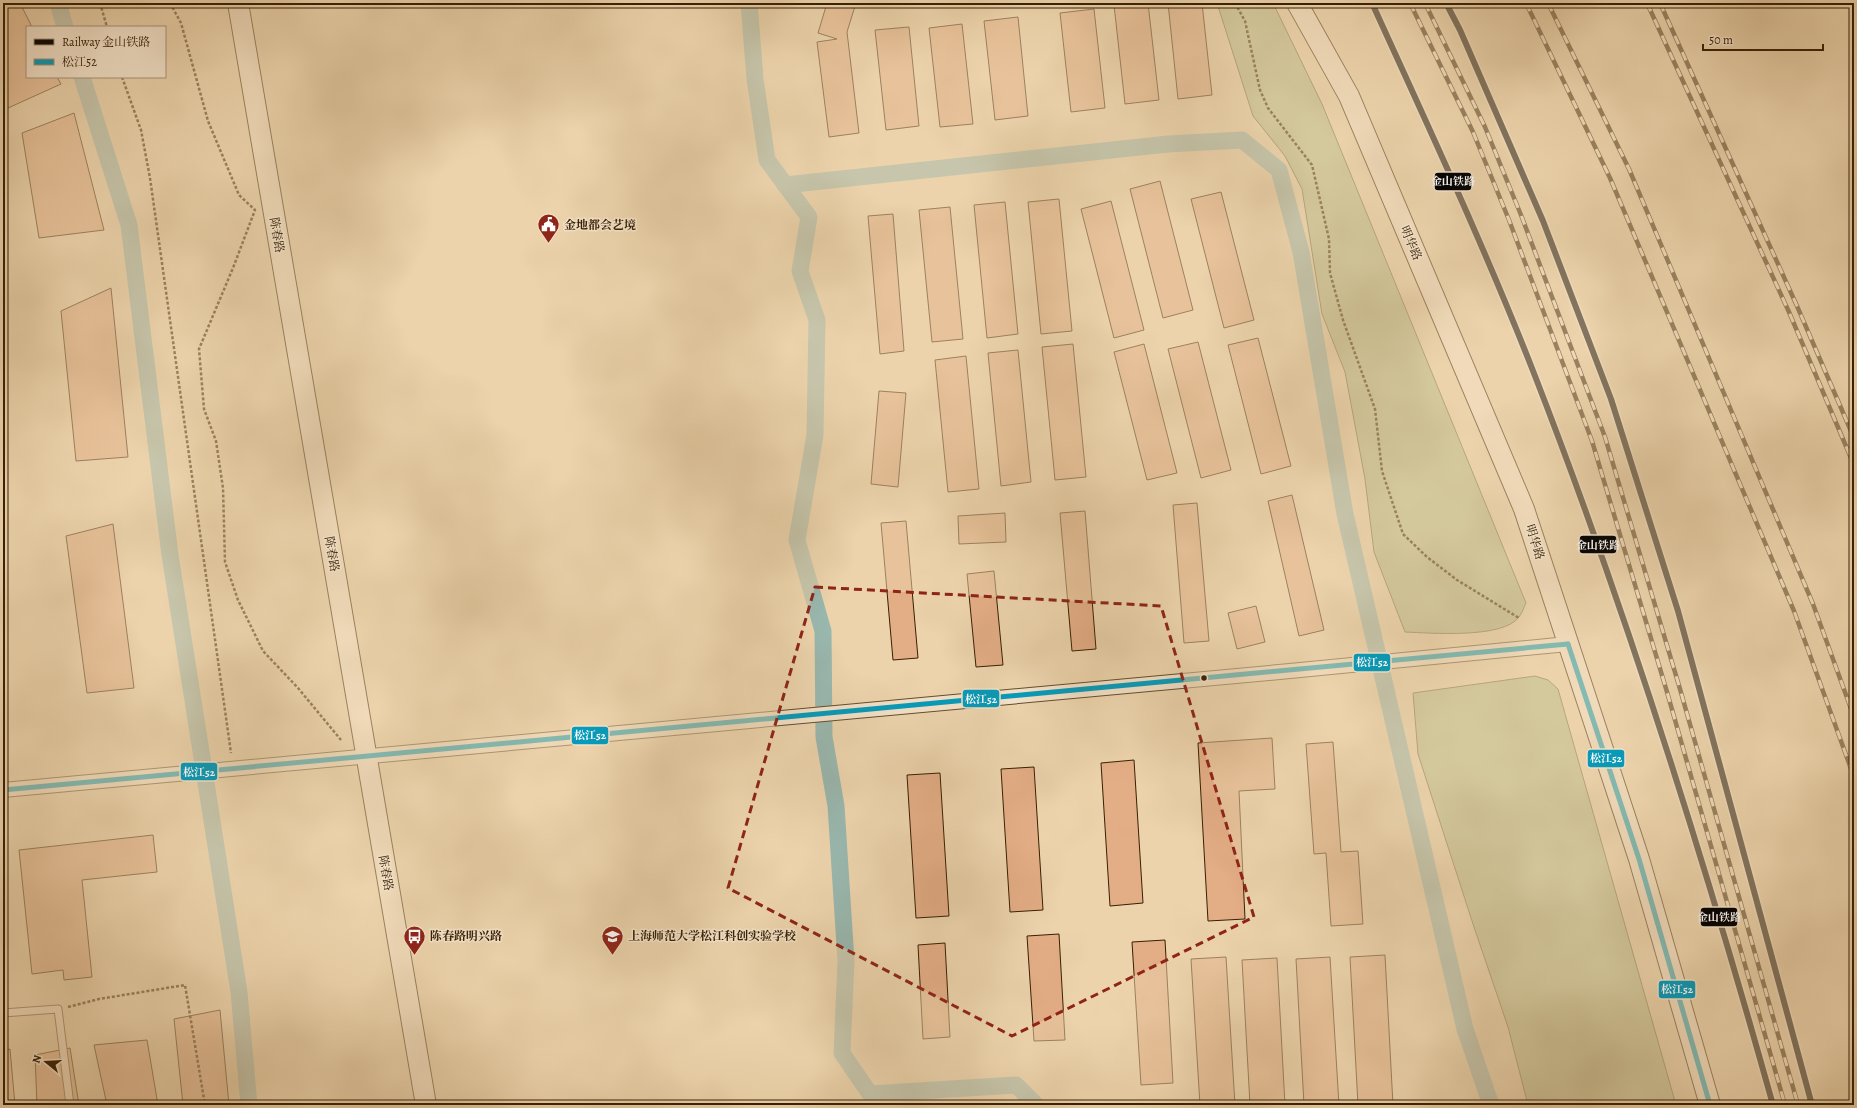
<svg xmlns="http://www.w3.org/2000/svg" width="1857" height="1108" viewBox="0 0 1857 1108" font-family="Alegreya,'Noto Serif SC',serif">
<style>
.green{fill:#b5bd8c;stroke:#766e48}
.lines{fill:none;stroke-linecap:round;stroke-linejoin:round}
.canal{stroke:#99b7ae;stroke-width:17}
.building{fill:#e3ad85;stroke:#372003}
.lane-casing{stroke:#644d2d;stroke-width:9}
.street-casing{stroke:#644d2d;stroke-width:16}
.secondary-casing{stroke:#372003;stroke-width:22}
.path{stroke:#372003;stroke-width:2.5;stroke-dasharray:3 2;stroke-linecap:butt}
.lane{stroke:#f3e2c9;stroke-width:7}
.street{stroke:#f3e2c9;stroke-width:14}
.secondary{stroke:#f3e2c9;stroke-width:20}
.rail-casing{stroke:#372003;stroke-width:4.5}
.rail{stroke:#f3e2c9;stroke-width:3;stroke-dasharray:9;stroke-linecap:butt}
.bus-1-casing{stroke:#f3e2c9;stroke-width:8}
.bus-1{stroke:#069bba;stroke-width:5}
.rail-1-casing{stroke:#f3e2c9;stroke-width:9}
.rail-1{stroke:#000;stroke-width:6}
.marked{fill:none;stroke:#8f2418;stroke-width:3;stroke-dasharray:8 5;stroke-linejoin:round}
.bus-dot{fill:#372003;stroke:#f3e2c9;stroke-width:1.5}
.labels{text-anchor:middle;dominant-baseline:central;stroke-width:3;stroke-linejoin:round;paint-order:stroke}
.poi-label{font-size:12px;font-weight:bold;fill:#372003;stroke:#f3e2c9;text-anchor:start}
.street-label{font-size:12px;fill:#372003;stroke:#f3e2c9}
.line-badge{stroke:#f3e2c9;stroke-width:1.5}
.badge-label{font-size:11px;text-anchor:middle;font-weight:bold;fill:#fff}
</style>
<rect width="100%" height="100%" fill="#ecd3ac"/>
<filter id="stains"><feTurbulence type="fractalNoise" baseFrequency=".005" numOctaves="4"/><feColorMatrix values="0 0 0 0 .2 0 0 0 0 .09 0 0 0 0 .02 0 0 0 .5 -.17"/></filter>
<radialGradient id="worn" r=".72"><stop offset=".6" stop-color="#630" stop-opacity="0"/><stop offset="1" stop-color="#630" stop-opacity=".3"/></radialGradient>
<!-- green -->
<g class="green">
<path d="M1217 3H1273L1322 104 1526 603C1524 607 1522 613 1519 617 1503 639 1430 633 1405 632L1374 552 1365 479 1345 372 1322 314 1302 189 1285 156 1253 116Z"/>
<path d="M1535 676 1548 680 1558 689 1676 1105H1528L1508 1027 1473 924 1418 754 1413 693Z"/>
</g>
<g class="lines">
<!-- canal -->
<g class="canal">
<path d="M58 3 65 27"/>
<path d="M749 3 755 79 767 160 809 217 800 271 817 320 815 435 797 540 823 631 824 737 836 806 846 961 842 1053 870 1094 1016 1085 1036 1105"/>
<path d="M82 77 129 225 170 555 239 992 249 1105"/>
<path d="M785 185 1168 144 1242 140 1279 170 1301 252 1345 514 1465 1029 1491 1105"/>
</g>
</g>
<!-- building -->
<g class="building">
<path d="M3 3H20L32 27H27V77H57L61 84 8 108 3 97Z"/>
<path d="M827 3H856L847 32 859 133 829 137 817 42 837 39 818 33Z"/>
<path d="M1132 3H1148L1159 100 1125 104 1114 5Z"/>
<path d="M1168 3H1202L1212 95 1178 99Z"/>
<path d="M1094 9 1105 108 1071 112 1060 13Z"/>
<path d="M1018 17 1028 116 995 120 984 21Z"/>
<path d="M962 24 973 124 940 127 929 28Z"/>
<path d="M909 27 919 126 886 130 875 30Z"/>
<path d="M74 113 104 230 39 238 22 133Z"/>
<path d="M1160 181 1193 310 1163 318 1130 189Z"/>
<path d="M1221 192 1254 320 1224 328 1191 199Z"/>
<path d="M1059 199 1072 331 1041 334 1028 202Z"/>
<path d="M1111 201 1144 330 1114 338 1081 209Z"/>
<path d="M1005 202 1018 334 987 338 974 205Z"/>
<path d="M950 207 963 339 932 342 919 210Z"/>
<path d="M893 214 904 351 880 354 868 216Z"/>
<path d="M111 288 128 457 76 461 61 311Z"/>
<path d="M1258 338 1291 466 1261 474 1228 345Z"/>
<path d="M1198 342 1231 470 1201 478 1168 349Z"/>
<path d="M1073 344 1086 477 1055 480 1042 347Z"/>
<path d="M1144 344 1177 473 1147 480 1114 352Z"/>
<path d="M1018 350 1031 482 1001 486 988 353Z"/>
<path d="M966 356 979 489 948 492 935 360Z"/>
<path d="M879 391 906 393 898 487 871 484Z"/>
<path d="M3 450 7 488H3Z"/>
<path d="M1292 495 1324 630 1299 636 1268 501Z"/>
<path d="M1197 503 1209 641 1184 643 1173 505Z"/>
<path d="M1085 511 1096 649 1072 651 1060 513Z"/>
<path d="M1005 513 1006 542 959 544 958 516Z"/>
<path d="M906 521 918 658 893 660 881 523Z"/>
<path d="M113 524 134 688 87 693 66 536Z"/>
<path d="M994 571 1003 665 976 667 967 574Z"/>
<path d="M1256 606 1265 642 1237 649 1228 613Z"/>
<path d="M3 701 7 731 3 732Z"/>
<path d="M1272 738 1275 789 1239 791 1245 919 1208 921 1198 743Z"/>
<path d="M1333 742 1341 852 1358 851 1363 924 1331 926 1326 853 1314 854 1306 744Z"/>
<path d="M1134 760 1143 903 1110 906 1101 763Z"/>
<path d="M1034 767 1043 910 1010 912 1001 769Z"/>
<path d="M940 773 949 916 916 918 907 775Z"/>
<path d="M153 835 157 872 82 880 92 977 64 980 63 970 32 974 19 850Z"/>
<path d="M1059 934 1065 1040 1034 1041 1027 936Z"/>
<path d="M1165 940 1173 1083 1141 1085 1132 942Z"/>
<path d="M945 943 950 1037 923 1039 918 945Z"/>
<path d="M1385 955 1393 1105H1358L1350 957Z"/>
<path d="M1226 957 1235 1105H1200L1191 959Z"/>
<path d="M1330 957 1339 1105H1304L1296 959Z"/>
<path d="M1277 958 1285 1105H1250L1242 960Z"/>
<path d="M220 1010 229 1105H183L174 1019Z"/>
<path d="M147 1040 158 1105H107L94 1045Z"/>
<path d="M70 1048 79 1105H37L35 1055Z"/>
<path d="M10 1049 15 1105H3V1051Z"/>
<path d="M1143 1102V1105H1115V1104Z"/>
</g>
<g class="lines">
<defs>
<path id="lane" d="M3 1013 58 1009 70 1105"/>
<path id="street" d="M3 790 1290 671 1568 644"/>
<g id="secondary">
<path d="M238 3 426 1105"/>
<path d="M1297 3 1349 96 1524 509 1639 859 1710 1105"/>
</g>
</defs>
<!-- lane casing -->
<use href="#lane" class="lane-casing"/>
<!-- street casing -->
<use href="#street" class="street-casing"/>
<!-- secondary casing -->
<use href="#secondary" class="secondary-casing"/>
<!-- path -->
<g class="path">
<path d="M100 3 107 27"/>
<path d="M170 3 181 23 208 121 239 195 255 210 233 268 199 349 204 409 216 441 223 488 225 562 238 600 263 651 298 688 341 740"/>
<path d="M1235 3 1245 21 1260 90 1268 108 1312 165 1329 239 1330 273 1343 320 1375 409 1382 471 1403 534 1427 557 1457 580 1519 618"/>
<path d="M122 77 141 130 150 178 231 753"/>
<path d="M68 1007 99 999 185 985 205 1105"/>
</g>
<!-- lane -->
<use href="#lane" class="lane"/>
<!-- street -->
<use href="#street" class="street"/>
<!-- secondary -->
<use href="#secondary" class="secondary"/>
<defs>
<g id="rail">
<path d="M1410 3 1473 132 1509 220 1592 441 1667 692 1785 1105"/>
<path d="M1425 3 1485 127 1521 215 1605 437 1680 689 1798 1105"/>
<path d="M1526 3 1610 178 1794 611 1854 777"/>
<path d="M1548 3 1629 169 1813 604 1854 717"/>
<path d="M1647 3 1789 312 1854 465"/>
<path d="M1660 3 1797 306 1854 438"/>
</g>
</defs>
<!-- rail casing -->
<use href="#rail" class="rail-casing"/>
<!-- rail -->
<use href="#rail" class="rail"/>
<defs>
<g id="bus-1">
<path d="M1568 644 1639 859 1710 1105"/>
<path d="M3 790 1568 644"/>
</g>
</defs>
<!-- bus-1 casing -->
<use href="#bus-1" class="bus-1-casing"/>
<!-- bus-1 -->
<use href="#bus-1" class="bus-1"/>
<defs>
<g id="rail-1">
<path d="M1372 3C1428 126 1486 250 1535 376 1628 615 1704 858 1773 1105"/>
<path d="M1446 3 1460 30 1543 221 1611 399 1678 611 1812 1105"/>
</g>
</defs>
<!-- rail-1 casing -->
<use href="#rail-1" class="rail-1-casing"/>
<!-- rail-1 -->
<use href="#rail-1" class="rail-1"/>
</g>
<!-- marked area -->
<path d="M0 0H1857V1108H0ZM815 587 1161 606 1254 917 1012 1036 728 888Z" fill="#ecd3ac" fill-opacity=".55" fill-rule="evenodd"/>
<path class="marked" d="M815 587 1161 606 1254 917 1012 1036 728 888Z"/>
<!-- icons -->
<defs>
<symbol id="civic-pin" viewBox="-11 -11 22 30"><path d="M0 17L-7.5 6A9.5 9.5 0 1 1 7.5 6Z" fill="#8f2418" stroke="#f3e2c9"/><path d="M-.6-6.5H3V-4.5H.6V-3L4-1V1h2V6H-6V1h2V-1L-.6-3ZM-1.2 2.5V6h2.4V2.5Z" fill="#fff"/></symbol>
<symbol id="bus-pin" viewBox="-11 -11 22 30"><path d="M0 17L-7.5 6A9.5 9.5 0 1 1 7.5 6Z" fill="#8f2418" stroke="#f3e2c9"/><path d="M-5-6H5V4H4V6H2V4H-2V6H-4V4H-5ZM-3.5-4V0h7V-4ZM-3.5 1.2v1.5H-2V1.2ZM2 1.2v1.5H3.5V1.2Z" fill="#fff"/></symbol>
<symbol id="school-pin" viewBox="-11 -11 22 30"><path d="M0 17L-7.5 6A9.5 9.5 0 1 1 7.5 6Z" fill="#8f2418" stroke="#f3e2c9"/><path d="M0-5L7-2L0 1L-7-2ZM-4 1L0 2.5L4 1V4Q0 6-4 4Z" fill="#fff"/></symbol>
</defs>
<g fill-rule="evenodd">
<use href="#civic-pin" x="536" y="212" width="25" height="34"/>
<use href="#bus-pin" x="402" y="924" width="25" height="34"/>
<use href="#school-pin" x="600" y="924" width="25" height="34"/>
</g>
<!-- markers -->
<circle class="bus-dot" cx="1204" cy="678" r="3.5"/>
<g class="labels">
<!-- poi labels -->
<g class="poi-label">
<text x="564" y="225">金地都会艺境</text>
<text x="430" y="936">陈春路明兴路</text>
<text x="628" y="936">上海师范大学松江科创实验学校</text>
</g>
<!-- street labels -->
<g class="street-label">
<text transform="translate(277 235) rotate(80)">陈春路</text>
<text transform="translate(1411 243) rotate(67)">明华路</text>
<text transform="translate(1535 542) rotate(72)">明华路</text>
<text transform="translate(332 554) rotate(80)">陈春路</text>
<text transform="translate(386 873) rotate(80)">陈春路</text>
</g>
</g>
<g class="line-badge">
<rect x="1434" y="172" width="38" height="19" rx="4" fill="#000"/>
<rect x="1579" y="535" width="38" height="19" rx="4" fill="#000"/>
<rect x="1353" y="653" width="38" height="19" rx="4" fill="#069bba"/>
<rect x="962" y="689" width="38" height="19" rx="4" fill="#069bba"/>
<rect x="571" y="726" width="38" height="19" rx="4" fill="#069bba"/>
<rect x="1587" y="749" width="38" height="19" rx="4" fill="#069bba"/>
<rect x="180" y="762" width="38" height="19" rx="4" fill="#069bba"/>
<rect x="1700" y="907" width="38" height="20" rx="4" fill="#000"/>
<rect x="1658" y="980" width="38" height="19" rx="4" fill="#069bba"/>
</g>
<g class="badge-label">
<text x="1453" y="185">金山铁路</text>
<text x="1598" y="549">金山铁路</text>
<text x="1372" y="666">松江52</text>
<text x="981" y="703">松江52</text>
<text x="590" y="739">松江52</text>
<text x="1606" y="762">松江52</text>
<text x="199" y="776">松江52</text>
<text x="1719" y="921">金山铁路</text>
<text x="1677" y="993">松江52</text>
</g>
<!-- margin -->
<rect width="1857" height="1108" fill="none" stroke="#ecd3ac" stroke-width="16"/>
<rect x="4" y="4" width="1849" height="1100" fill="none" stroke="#372003" stroke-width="2"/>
<rect x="8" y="8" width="1841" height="1092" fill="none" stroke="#372003"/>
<!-- legend -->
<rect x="26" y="26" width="140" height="52" fill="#f3e2c9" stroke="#a8947a"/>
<rect x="34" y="39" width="20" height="6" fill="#000000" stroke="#a8947a"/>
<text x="62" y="46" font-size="12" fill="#372003">Railway 金山铁路</text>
<rect x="34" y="59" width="20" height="6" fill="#069bba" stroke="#a8947a"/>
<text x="62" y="66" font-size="12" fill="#372003">松江52</text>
<!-- north arrow -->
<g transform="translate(46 1062) rotate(288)" stroke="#f3e2c9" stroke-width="3" paint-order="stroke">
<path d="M0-3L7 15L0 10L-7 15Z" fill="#372003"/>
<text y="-6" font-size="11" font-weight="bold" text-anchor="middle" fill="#372003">N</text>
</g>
<!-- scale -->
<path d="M1703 44v6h120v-6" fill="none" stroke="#372003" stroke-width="2"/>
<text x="1709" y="44" font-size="12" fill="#372003" stroke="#f3e2c9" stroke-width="3" paint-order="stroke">50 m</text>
<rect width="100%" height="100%" filter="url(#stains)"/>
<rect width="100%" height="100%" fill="url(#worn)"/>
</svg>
